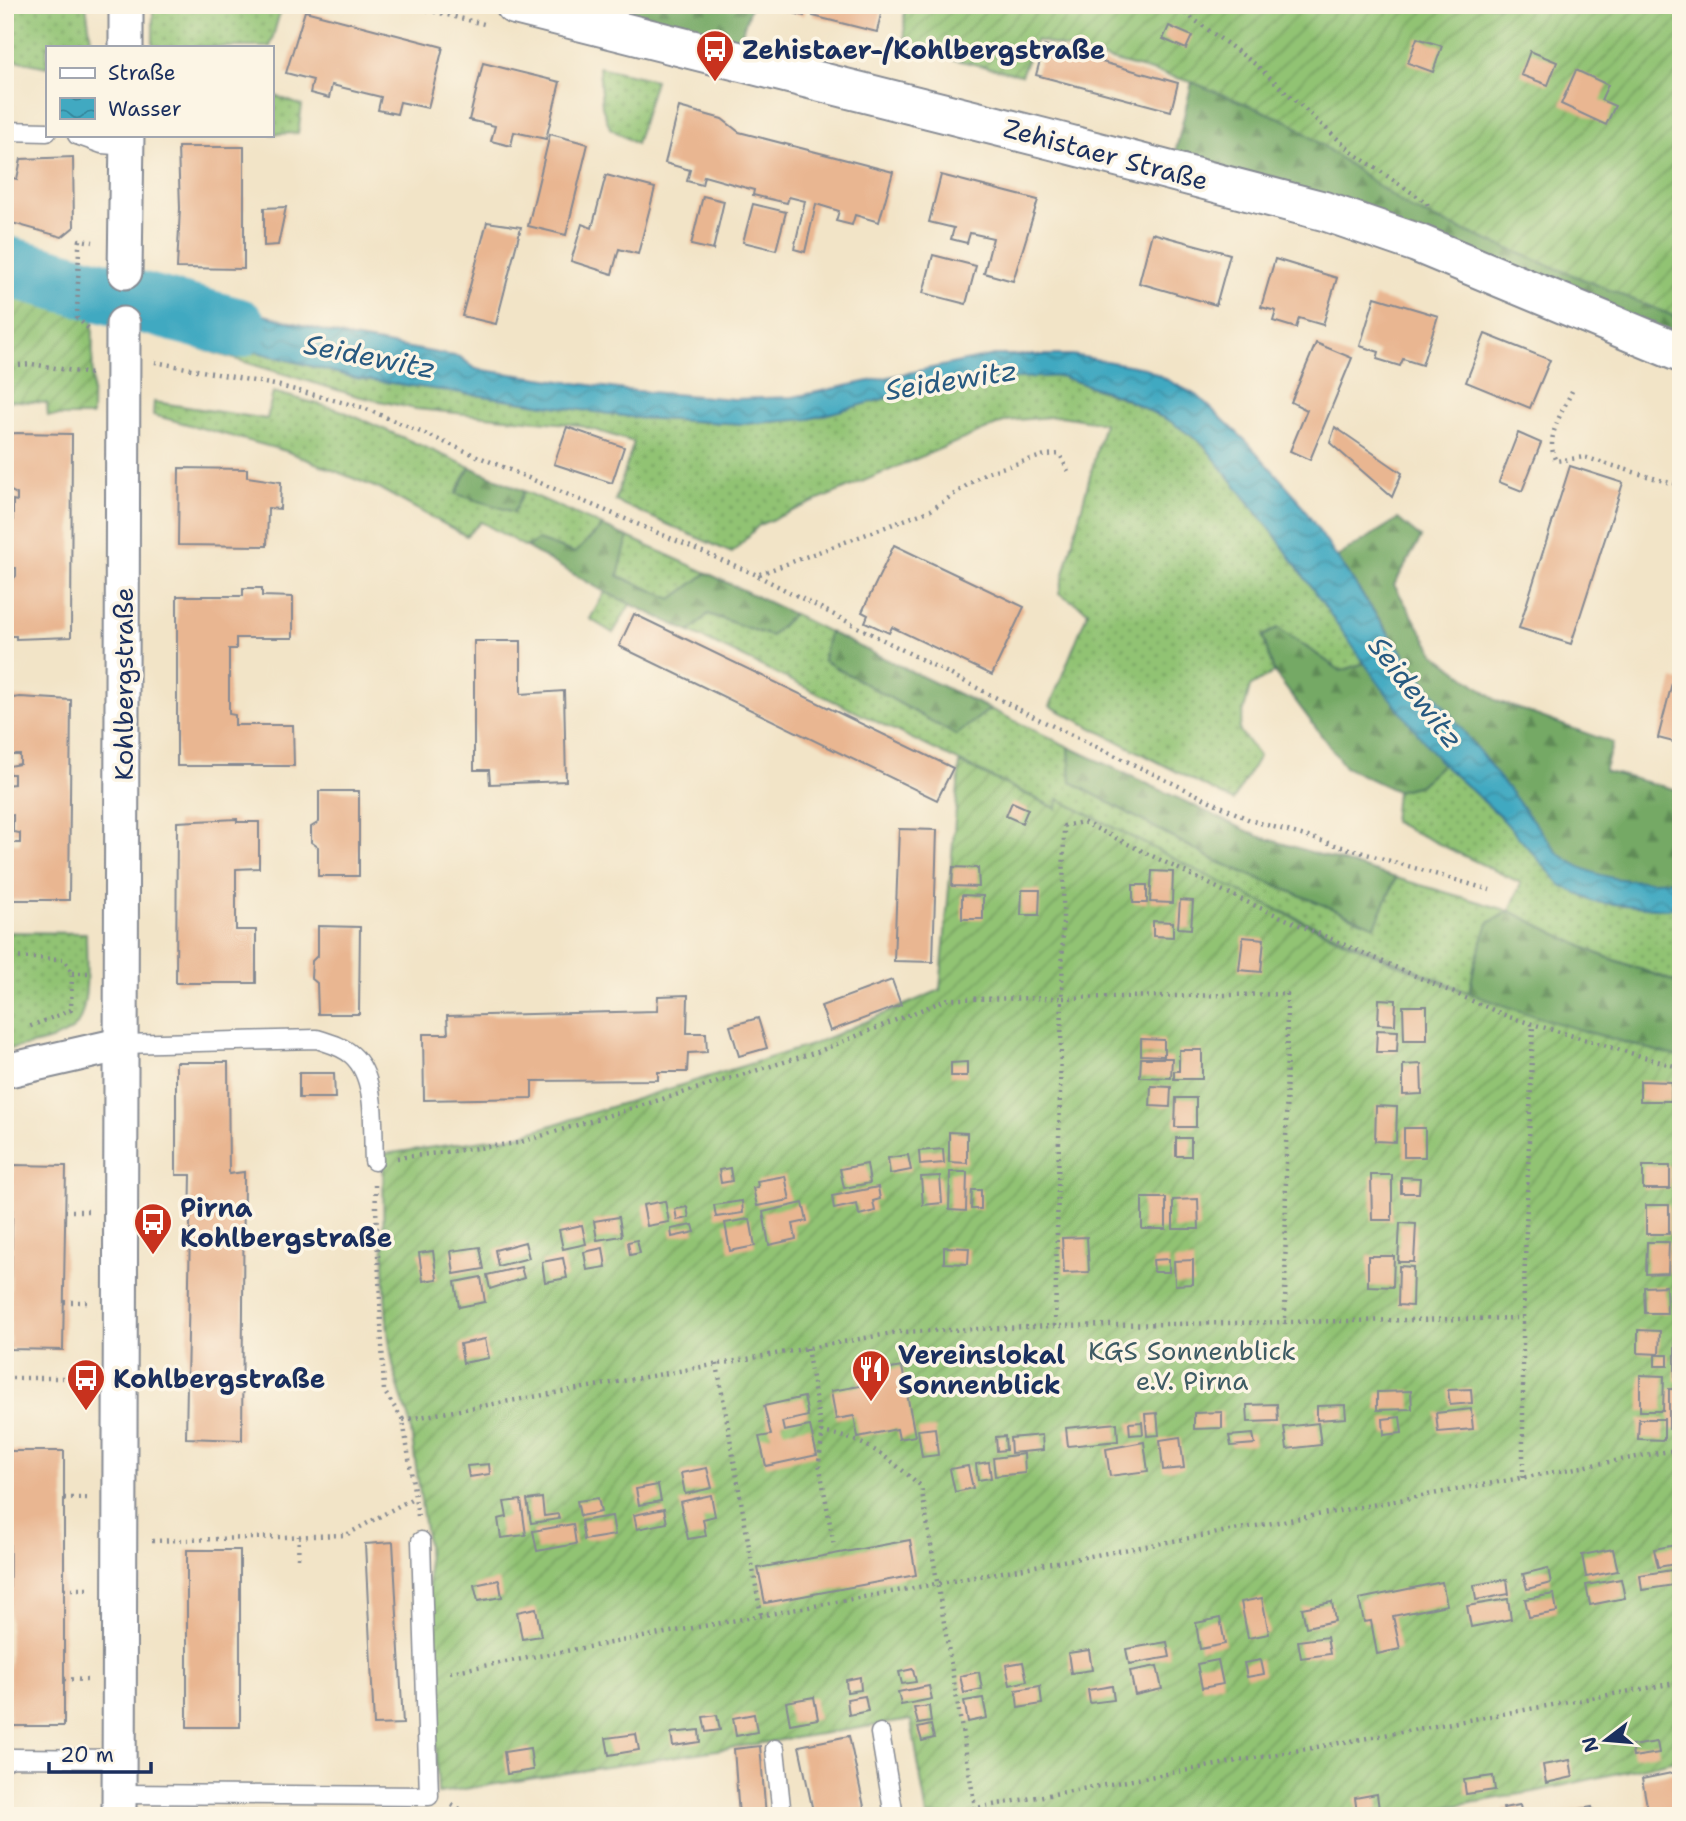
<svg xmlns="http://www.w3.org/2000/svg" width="1686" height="1821" viewBox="0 0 1686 1821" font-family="'Shantell Sans',sans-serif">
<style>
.grass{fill:url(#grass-dots);stroke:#567968;stroke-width:2}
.forest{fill:url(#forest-firs);stroke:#486c62;stroke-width:2}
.garden{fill:url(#garden-furrows);stroke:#567968;stroke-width:2}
.water{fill:url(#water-waves);stroke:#2e6c90;stroke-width:2}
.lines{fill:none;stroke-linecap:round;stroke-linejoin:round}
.river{stroke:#41a9c1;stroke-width:61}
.building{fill:#e9b691}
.service-casing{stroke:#868a92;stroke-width:21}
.minor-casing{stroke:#868a92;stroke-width:37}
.secondary-casing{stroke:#868a92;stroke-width:42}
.path{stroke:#868a92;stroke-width:4.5;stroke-dasharray:2 5;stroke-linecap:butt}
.service{stroke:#fff;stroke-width:18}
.minor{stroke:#fff;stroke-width:33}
.secondary{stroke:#fff;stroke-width:38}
.labels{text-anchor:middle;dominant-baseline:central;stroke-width:7;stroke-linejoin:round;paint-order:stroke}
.poi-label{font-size:26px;font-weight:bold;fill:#1b2f5e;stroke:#fcf5e5;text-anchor:start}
.street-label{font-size:26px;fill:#1b2f5e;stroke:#fcf5e5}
.park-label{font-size:26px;fill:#3e5b64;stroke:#fcf5e5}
.water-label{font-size:28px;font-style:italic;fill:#285a81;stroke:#fcf5e5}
</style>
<defs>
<pattern id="grass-dots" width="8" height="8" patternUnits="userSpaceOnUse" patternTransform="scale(1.75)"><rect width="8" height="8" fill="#91c373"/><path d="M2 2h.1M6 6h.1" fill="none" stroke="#769f62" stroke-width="1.8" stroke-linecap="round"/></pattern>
<pattern id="forest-firs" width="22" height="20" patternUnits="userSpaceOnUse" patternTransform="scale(1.75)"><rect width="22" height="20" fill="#74a965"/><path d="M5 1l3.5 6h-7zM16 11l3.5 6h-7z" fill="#5e8a56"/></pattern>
<pattern id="garden-furrows" width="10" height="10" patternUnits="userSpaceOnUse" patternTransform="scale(1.75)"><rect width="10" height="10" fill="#91c373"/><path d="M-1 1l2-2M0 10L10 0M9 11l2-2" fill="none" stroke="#769f62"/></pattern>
<pattern id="water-waves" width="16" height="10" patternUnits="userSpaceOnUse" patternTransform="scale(1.75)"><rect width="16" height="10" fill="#41a9c1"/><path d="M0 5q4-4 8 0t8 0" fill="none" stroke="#368aa0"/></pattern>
</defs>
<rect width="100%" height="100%" fill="#fcf5e5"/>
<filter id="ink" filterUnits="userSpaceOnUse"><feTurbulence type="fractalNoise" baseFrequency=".0143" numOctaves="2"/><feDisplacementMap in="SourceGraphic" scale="14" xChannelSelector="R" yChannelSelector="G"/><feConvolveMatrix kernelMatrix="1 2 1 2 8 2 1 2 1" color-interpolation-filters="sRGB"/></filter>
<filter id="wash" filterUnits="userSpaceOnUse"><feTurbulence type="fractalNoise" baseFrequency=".00686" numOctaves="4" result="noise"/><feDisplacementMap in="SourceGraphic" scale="28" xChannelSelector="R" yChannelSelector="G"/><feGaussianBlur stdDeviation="1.57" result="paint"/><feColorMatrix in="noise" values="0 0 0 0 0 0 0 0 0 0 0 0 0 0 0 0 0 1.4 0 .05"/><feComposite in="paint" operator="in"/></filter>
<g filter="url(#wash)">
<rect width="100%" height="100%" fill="#f2e4c7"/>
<!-- grass -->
<g class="grass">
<path d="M5 5H86L92 47H47V67L5 58Z"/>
<path d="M153 5H282L270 47H153Z"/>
<path d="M599 67 655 80 636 144 610 128 602 107Z"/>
<path d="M271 94 302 106 298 133 271 134Z"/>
<path d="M155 325 356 378 638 418 744 424 809 419 916 390 999 379 1060 376 1120 397 1170 421 1203 444 1274 534 1365 663 1341 671 1305 646 1263 636 1274 672 1250 687 1239 730 1259 756 1233 801 1050 706 1088 611 1059 593 1104 423 1061 416 1006 421 759 525 732 553 615 501 634 442 578 425 416 409 357 396 155 335Z"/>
<path d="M273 392 340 410 470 467 456 493 514 512 524 491 603 526 575 553 538 540 526 547 481 522 466 536 382 490 286 451 153 415 154 402 267 419Z"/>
<path d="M628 537 707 573 672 599 617 575Z"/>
<path d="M605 592 631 603 613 633 590 619Z"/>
<path d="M708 614 771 636 793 614 829 632 823 660 955 735 990 709 1069 747 1071 782 1216 861 1375 926 1396 878 1510 911 1521 883 1393 822 1396 791 1420 785 1442 764 1595 902 1666 909 1675 906 1676 947H1681V984L1598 954 1510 911 1475 963 1469 993 1240 893 1058 799V809L690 632Z"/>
<path d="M5 932 86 933C86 956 91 1014 73 1029 55 1043 27 1045 5 1050Z"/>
</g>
<!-- forest -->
<g class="forest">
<path d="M601 5H751L739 42Z"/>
<path d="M1192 82 1290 122 1411 209 1681 319V343L1174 158Z"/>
<path d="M470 467 524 491 514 512 456 494Z"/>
<path d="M1398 519 1421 538 1394 585 1435 654 1497 701 1613 743 1604 771 1681 791V880C1645 883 1610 883 1577 867 1548 853 1516 803 1496 777 1441 704 1387 633 1337 557Z"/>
<path d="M603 526 628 537 618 576 672 599 707 573 793 614 771 636 708 614 690 632 605 592 526 547 538 540 575 553Z"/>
<path d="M1278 628 1341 671 1365 663 1442 764 1420 785 1396 791 1345 767 1274 672 1263 636Z"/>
<path d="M829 632 973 701 990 709 956 735 823 660Z"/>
<path d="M1069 747 1258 836 1396 878 1375 926 1216 861 1071 782Z"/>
<path d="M1510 911 1598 954 1681 984V1058L1535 1017 1469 993 1475 963 1488 923Z"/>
</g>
<!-- garden -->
<g class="garden">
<path d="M904 5H1681V319L1411 209 1290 122 1192 82 1036 40 1021 75 905 48Z"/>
<path d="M5 289 93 315 92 416H48L47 403 5 400Z"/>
<path d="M960 763 1057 809 1058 799C1193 869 1329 940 1472 994 1540 1020 1611 1039 1681 1058V1759L1538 1791 1398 1816H927L911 1720 438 1793 427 1544 409 1417C377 1347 385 1232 383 1154L520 1135 811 1045 940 990Z"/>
</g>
<!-- water -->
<g class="water">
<path d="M5 245 96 266 93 315 5 289Z"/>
<path d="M155 286 347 337 460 357 476 369 625 390 734 399 793 397 994 355H1072L1145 368 1198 396 1247 442 1294 494 1392 639 1558 853C1595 882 1635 883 1681 880V905L1666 909 1594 902 1561 885 1498 814 1442 764 1382 688 1274 534 1203 444 1170 421 1120 396 1060 376 999 379 916 390 809 419 744 424 638 418 356 378 155 325Z"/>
</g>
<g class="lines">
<!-- river -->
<path class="river" d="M5 266 237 328"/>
</g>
<g id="blocks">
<!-- building -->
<g class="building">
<path d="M766 5H807L804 16Z"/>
<path d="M815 5H883L877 32 813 16Z"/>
<path d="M305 11 443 47 428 108 400 102 397 114 378 110 381 97 332 85 329 98 310 93 313 80 286 73Z"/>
<path d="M1169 26 1192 36 1186 49 1163 39Z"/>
<path d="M1417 38 1442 46 1433 72 1408 63Z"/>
<path d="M1044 46 1178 83 1171 111 1036 75Z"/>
<path d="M1530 51 1557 62 1548 85 1521 75Z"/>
<path d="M483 63 560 82 546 139 514 132 511 146 491 141 495 126 469 120Z"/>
<path d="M1576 70 1608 85 1601 100 1615 106 1606 125 1561 104Z"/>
<path d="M679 107 722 119 739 132 893 172 879 222 855 215 852 225 836 221 839 211 816 204 805 252 794 249 805 201 789 197 787 203 753 195 754 190 704 176 702 185 687 181 690 170 665 163Z"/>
<path d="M550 134 588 144 566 235 528 226Z"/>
<path d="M178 147H244V269L177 268 180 208Z"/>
<path d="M73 157 74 227 62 237 5 221V168L10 169 8 177 17 179 21 159Z"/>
<path d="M606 175 655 188 638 254 619 249 612 274 571 261 582 224 592 228Z"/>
<path d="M941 175 1038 200 1013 281 984 273 993 238 970 233 967 243 951 239 954 228 929 222Z"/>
<path d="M703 196 724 201 713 250 691 245Z"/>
<path d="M753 204 786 212 776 250 743 242Z"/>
<path d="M286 207 278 245 264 246V208Z"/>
<path d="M487 222 521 227 496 324 462 316Z"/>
<path d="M1152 233 1230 254 1216 305 1139 283Z"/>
<path d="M933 255 976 266 966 304 923 293Z"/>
<path d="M1275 259 1337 278 1323 325 1299 318 1296 328 1273 321 1276 311 1261 307Z"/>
<path d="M1375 297 1438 316 1422 365 1403 359 1400 366 1377 359 1379 352 1360 346Z"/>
<path d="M1485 334 1550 360 1530 408 1466 382Z"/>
<path d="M1316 343 1352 358 1310 460 1290 451 1307 410 1291 402Z"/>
<path d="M567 427 624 447 612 483 554 464Z"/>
<path d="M1335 427 1402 473 1392 497 1330 443Z"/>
<path d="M17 433 72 434 71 637 16 639V636H5V583H10L16 576V568H12V551H5V520H13V500L17 501V494L5 488V434Z"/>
<path d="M1518 433 1541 443 1522 491 1499 482Z"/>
<path d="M1570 466 1623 483 1571 644 1519 628Z"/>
<path d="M179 468 247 469V477L281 482 280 509 268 508 267 546 178 545Z"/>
<path d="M894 545 1024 607 992 675 892 627 889 633 865 622 868 615 862 612Z"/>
<path d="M243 588H262V596L293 597V638H236V649H229V714L235 715V725H293L294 766H177V596H243Z"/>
<path d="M634 614 953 768 937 800 619 646Z"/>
<path d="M474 641H521V694L564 691 566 781 490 784 489 770H474Z"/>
<path d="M1673 679 1681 681V744L1658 738Z"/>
<path d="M20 697 71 700 69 900H5V843H20V833L13 832V815H5V785L14 784V774H9V766L20 764V755H5V699Z"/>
<path d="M319 791H359V876H318V847L311 842V827L319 822Z"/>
<path d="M1012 802 1028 809 1022 823 1006 816Z"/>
<path d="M237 819V822H259V868L236 869V930H256V983H176L177 822Z"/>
<path d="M899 829 937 830 933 962 894 961Z"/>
<path d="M953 867 978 868 979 887 952 886Z"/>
<path d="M1152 871 1173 872 1172 903 1150 902Z"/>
<rect x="1133" y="885" width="14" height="18"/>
<path d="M1022 890H1040L1039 915H1021Z"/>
<path d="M962 895 983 896V919H962Z"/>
<path d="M1180 900 1193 901 1191 929 1178 928Z"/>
<path d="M1153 921 1173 922V937L1153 936Z"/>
<path d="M318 926 360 927 359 1014H318L317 983 311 978 312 961 318 955Z"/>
<path d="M1243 937 1264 939 1261 972 1239 970Z"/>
<path d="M892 980 901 1005 830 1031 821 1006Z"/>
<path d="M688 995 687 1033H706L707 1052 688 1053 687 1072H658V1080L532 1081V1098L424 1100 423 1034H448L447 1016 657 1011 658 996Z"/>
<path d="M1379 999 1396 1000 1395 1025 1378 1024Z"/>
<path d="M1403 1006H1427V1040H1404Z"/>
<path d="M758 1018 767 1048 739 1056 730 1026Z"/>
<path d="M1377 1030 1398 1031 1397 1052H1376Z"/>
<path d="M1141 1039 1164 1040V1056L1141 1055Z"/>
<path d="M1179 1050H1202V1079H1174V1071H1179Z"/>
<path d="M1141 1058H1172L1171 1078 1140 1077Z"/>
<path d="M176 1062H228L229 1174 244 1172 242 1440 186 1438 191 1175H176Z"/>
<path d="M967 1062V1076H951V1063Z"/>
<path d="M1421 1064 1422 1094 1403 1095V1065Z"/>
<path d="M299 1073H334L335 1098H299Z"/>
<path d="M1640 1081 1672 1082 1671 1101H1640Z"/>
<path d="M1151 1086 1171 1087 1170 1107 1150 1106Z"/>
<path d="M1176 1098H1196V1127H1175Z"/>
<path d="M1376 1106 1397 1107 1396 1142 1375 1141Z"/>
<rect x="1404" y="1128" width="21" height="29"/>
<path d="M949 1132 967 1133V1163L949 1162Z"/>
<rect x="1176" y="1138" width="15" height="18"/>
<path d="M943 1149 944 1163 920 1165 919 1151Z"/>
<path d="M908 1155 911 1170 890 1174 888 1158Z"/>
<path d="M867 1164 870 1183 844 1188 840 1169Z"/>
<path d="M13 1165 66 1166 63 1350 10 1349Z"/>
<rect x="1643" y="1166" width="27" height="23"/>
<path d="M730 1168 732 1181 721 1183 719 1170Z"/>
<path d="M950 1172H967L966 1211 949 1210Z"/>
<path d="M1371 1175H1392V1220H1372Z"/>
<path d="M785 1176 790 1200 757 1206 753 1188 758 1187 757 1181Z"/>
<path d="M940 1176 942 1203 923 1205 921 1177Z"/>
<path d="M1401 1177 1420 1178 1419 1193H1401Z"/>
<path d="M878 1187 880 1199 873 1201 875 1211 859 1215 857 1204 834 1209 832 1196Z"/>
<path d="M972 1190H981V1209H971Z"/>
<rect x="1142" y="1198" width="24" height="31"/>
<path d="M1198 1199 1199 1229H1173V1200Z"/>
<path d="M665 1201 669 1222 647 1226 643 1205Z"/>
<path d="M742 1201 743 1213 716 1217 714 1205Z"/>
<path d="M803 1203 807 1221 793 1224 796 1239 769 1245 763 1212Z"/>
<rect x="1646" y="1205" width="23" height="29"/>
<path d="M687 1207 689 1218 677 1220 675 1209Z"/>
<path d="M619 1217 622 1236 597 1240 594 1221Z"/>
<path d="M750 1219 755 1246 730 1251 725 1223Z"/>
<path d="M1400 1223 1416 1224 1414 1262H1398Z"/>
<path d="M582 1225 586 1244 563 1249 559 1230Z"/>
<path d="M693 1225 695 1232 672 1237 671 1229Z"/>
<path d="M1087 1237 1089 1272 1064 1273 1062 1238Z"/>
<path d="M637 1240 640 1253 630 1255 628 1242Z"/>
<path d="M525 1242 529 1258 498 1266 495 1250Z"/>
<path d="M1647 1242H1669L1668 1273 1646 1274Z"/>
<path d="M480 1247 484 1269 454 1274 451 1251Z"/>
<path d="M944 1247 969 1248 968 1264 944 1263Z"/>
<path d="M603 1248 606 1267 587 1270 584 1252Z"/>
<path d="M433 1251 437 1279 423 1281 419 1253Z"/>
<path d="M1368 1256H1394L1393 1287 1368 1286Z"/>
<path d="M563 1258 567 1278 545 1282 542 1262Z"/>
<path d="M1169 1259V1272H1154L1153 1260Z"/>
<path d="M1193 1260V1284L1175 1285 1174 1261Z"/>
<path d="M1399 1266 1413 1267 1412 1306 1398 1305Z"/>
<path d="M521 1267 524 1278 490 1289 487 1275Z"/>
<path d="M481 1277 485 1302 459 1307 455 1282Z"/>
<path d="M1666 1286 1667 1313H1645L1644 1287Z"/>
<path d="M1638 1330 1660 1331 1659 1354 1638 1353Z"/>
<path d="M485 1339 489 1358 463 1363 460 1344Z"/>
<rect x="1675" y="1343" width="6" height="38"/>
<rect x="1655" y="1355" width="13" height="11"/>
<path d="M902 1367 915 1436 899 1439 897 1429 858 1437 854 1416 836 1419 831 1391 860 1386 858 1375Z"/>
<path d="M1640 1375 1664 1376 1663 1411H1640Z"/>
<path d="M1471 1389 1472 1403 1450 1405 1448 1390Z"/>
<rect x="1669" y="1389" width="12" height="40"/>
<path d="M1411 1391 1412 1409 1377 1410V1392Z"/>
<path d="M804 1397 808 1416 782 1422 784 1431 810 1426 817 1455 766 1466 759 1437 771 1435 764 1406Z"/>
<path d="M1277 1404 1278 1421 1248 1422 1247 1405Z"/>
<path d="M1345 1405 1346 1418 1317 1420V1406Z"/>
<path d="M1471 1409 1473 1429 1438 1432 1436 1413Z"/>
<path d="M1222 1412V1428L1194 1429V1413Z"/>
<path d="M1157 1413 1159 1435 1147 1436 1145 1414Z"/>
<path d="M1400 1417 1402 1433 1384 1435 1383 1419Z"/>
<path d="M1639 1419H1664V1440L1638 1439Z"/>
<path d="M1142 1422 1143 1434 1130 1435 1129 1423Z"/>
<path d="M1117 1423 1118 1441 1068 1446 1066 1428Z"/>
<path d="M1318 1423 1321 1445 1287 1449 1284 1427Z"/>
<path d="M935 1428 938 1455 922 1457 918 1430Z"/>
<path d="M1253 1434 1255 1444 1231 1446 1229 1436Z"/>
<path d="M1042 1435 1043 1450 1011 1453 1010 1438Z"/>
<path d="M1005 1436 1006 1450 997 1451 996 1437Z"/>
<path d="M1180 1437 1184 1468 1163 1470 1160 1440Z"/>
<path d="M1144 1442 1148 1471 1110 1476 1106 1449Z"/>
<path d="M10 1451H64V1726H9Z"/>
<path d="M1024 1454 1025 1473 995 1476 993 1458Z"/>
<path d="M989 1462 991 1478 978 1480 976 1464Z"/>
<path d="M489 1464 490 1474 469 1477 467 1466Z"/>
<path d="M968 1466 973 1488 955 1492 950 1469Z"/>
<path d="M707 1468 712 1488 685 1494 681 1473Z"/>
<path d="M658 1485 661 1501 639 1505 636 1489Z"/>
<path d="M711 1495 715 1516 703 1519 706 1536 688 1539 680 1502Z"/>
<path d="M542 1498 544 1516 558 1514 559 1519 531 1523 527 1500Z"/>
<path d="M598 1498 601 1512 580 1516 577 1501Z"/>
<path d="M521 1500 526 1535 501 1538 498 1519 507 1517 504 1502Z"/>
<path d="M664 1509 667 1523 637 1529 634 1515Z"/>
<path d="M612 1516 615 1535 584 1540 581 1521Z"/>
<path d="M573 1524 576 1544 537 1551 533 1531Z"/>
<path d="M910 1540 916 1575 765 1603 758 1568Z"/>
<path d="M393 1542 403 1724 374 1725 365 1544Z"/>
<path d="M1681 1544V1563L1658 1567 1654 1549Z"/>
<path d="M1613 1549 1618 1571 1586 1577 1582 1555Z"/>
<rect x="187" y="1550" width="53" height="177"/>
<path d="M1548 1568 1551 1583 1527 1589 1523 1574Z"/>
<path d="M1672 1570 1674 1585 1642 1590 1640 1575Z"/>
<path d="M1507 1579 1509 1594 1476 1600 1474 1585Z"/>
<path d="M1621 1579 1625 1598 1590 1605 1586 1585Z"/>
<path d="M499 1580 502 1597 478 1601 474 1585Z"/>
<path d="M1442 1582 1447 1605 1393 1616 1400 1649 1377 1654 1371 1621 1364 1622 1359 1599Z"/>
<path d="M1554 1594 1557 1612 1529 1617 1525 1599Z"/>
<path d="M1262 1598 1269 1634 1248 1638 1241 1602Z"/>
<path d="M1508 1599 1511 1619 1471 1627 1467 1606Z"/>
<path d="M1332 1602 1335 1621 1306 1627 1302 1608Z"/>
<path d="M536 1608 541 1636 522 1639 517 1612Z"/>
<path d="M1220 1618 1225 1644 1200 1649 1196 1623Z"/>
<path d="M1327 1637 1330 1654 1301 1658 1298 1641Z"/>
<path d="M1167 1642 1170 1657 1129 1664 1126 1649Z"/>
<path d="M1089 1650 1092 1670 1071 1673 1068 1653Z"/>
<path d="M1218 1660 1223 1684 1202 1688 1197 1664Z"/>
<path d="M1261 1660 1264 1674 1247 1677 1244 1663Z"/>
<path d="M1023 1662 1027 1681 1010 1685 1006 1665Z"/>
<path d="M1157 1666 1162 1689 1135 1695 1130 1671Z"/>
<path d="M913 1669 916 1682 902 1684 899 1672Z"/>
<path d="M979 1672 982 1689 964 1693 960 1676Z"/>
<path d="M860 1677 861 1690 847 1692 846 1680Z"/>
<path d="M929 1686 932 1699 901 1705 898 1692Z"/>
<path d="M1040 1686 1042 1704 1018 1708 1016 1690Z"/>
<path d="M1112 1686 1114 1700 1090 1703 1088 1690Z"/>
<path d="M865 1696 868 1711 849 1715 847 1699Z"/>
<path d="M814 1697 818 1719 790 1724 786 1702Z"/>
<path d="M983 1698 987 1718 968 1722 964 1701Z"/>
<path d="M929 1706 931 1722 918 1724 914 1708Z"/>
<path d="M754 1714 757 1732 736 1736 733 1718Z"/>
<path d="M717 1715 720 1730 706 1732 703 1717Z"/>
<path d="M931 1725 934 1738 922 1741 918 1728Z"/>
<path d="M699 1730 700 1742 673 1746 671 1733Z"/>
<path d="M636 1734 639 1750 609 1755 606 1738Z"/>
<path d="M849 1736 866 1816H814L799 1746Z"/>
<path d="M1657 1742 1659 1753 1633 1757 1631 1746Z"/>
<path d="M760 1746 766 1816H739L734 1749Z"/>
<path d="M530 1748 533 1770 507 1774 504 1752Z"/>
<path d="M1570 1760 1573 1777 1546 1783 1543 1765Z"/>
<path d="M1681 1771V1816H1649L1642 1779Z"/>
<path d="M1493 1776 1495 1790 1466 1794 1464 1780Z"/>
<path d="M1377 1794 1379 1809 1357 1813 1355 1798Z"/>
<path d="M1520 1805 1522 1816H1505L1503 1808Z"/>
<path d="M1592 1807 1594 1816H1552V1814Z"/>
<rect x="12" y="1812" width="50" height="4"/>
</g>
</g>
</g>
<g filter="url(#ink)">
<use href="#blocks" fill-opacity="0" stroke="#868a92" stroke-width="2"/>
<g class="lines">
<defs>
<g id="service">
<path d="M5 131 47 132"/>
<path d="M77 135 102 144 127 146"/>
<path d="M123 1044 317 1039C329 1043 342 1046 352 1055 378 1078 372 1129 374 1161"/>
<path d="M880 1733 894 1816"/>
<path d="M775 1749 782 1816"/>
<path d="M5 1761 13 1758 118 1759"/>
<path d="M119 1794 429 1796 421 1541"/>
</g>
<g id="minor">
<path d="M126 5V47"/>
<path d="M125 272 127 135"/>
<path d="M5 1071 123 1044"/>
<path d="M119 1816 123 324"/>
</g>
<path id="secondary" d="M515 5 1052 140 1324 211 1417 243 1681 353"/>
</defs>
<!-- service casing -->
<use href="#service" class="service-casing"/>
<!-- minor casing -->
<use href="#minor" class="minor-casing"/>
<!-- secondary casing -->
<use href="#secondary" class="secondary-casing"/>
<!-- path -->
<g class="path">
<path d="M407 5 484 24"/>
<path d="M1174 5 1255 64 1352 152 1427 203 1429 209"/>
<path d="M88 328 77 318 79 247 80 240 93 242"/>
<path d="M155 362 280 386 364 408 757 575 931 510 985 473 1045 455 1060 454 1068 471"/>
<path d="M5 366 32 364 91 374"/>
<path d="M1572 391C1562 413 1544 438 1556 461L1584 457 1680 486"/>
<path d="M758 576 1032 716 1250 820 1490 890"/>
<path d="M5 957 64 959 72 973 71 1010 26 1028"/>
<path d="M72 973H89"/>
<path d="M397 1158 518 1143 817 1052 948 999 1062 998 1064 826 1083 822 1240 899 1509 1017 1681 1068"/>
<path d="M375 1185 384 1391 403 1420 418 1516"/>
<path d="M65 1211H89"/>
<path d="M64 1302H88"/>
<path d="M1055 1326 1062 998 1287 994 1285 1324"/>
<path d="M807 1348 822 1437 819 1463 834 1546"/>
<path d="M717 1364 761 1615"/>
<path d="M5 1378H88"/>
<path d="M403 1420 899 1332 1055 1326 1523 1318"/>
<path d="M821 1432C867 1439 887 1457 921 1486L975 1807"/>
<path d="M1523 1478V1318L1533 1024"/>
<path d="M64 1498H88"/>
<path d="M152 1541 346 1535 415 1497"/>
<path d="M298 1558 299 1536"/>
<path d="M64 1589H88"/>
<path d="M450 1672 1681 1449"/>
<path d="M64 1679 87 1680"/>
<path d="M452 1805 474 1816"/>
<path d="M931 1816 1681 1682"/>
</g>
<!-- service -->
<use href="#service" class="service"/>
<!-- minor -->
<use href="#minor" class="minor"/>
<!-- secondary -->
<use href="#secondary" class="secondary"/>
</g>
</g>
<!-- icons -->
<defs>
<symbol id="bus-pin" viewBox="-11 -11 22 30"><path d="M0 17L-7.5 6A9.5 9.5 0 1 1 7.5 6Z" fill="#c8321e" stroke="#fcf5e5"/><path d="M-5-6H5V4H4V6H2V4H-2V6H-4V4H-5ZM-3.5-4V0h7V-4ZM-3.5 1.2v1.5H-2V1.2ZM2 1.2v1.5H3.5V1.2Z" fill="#fff"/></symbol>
<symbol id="restaurant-pin" viewBox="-11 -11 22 30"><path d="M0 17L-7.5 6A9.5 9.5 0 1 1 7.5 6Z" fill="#c8321e" stroke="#fcf5e5"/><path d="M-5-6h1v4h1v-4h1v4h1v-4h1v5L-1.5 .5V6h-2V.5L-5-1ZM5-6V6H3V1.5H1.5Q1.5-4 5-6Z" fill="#fff"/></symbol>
</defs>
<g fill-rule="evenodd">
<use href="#bus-pin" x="693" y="27" width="44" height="60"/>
<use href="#bus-pin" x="131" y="1200" width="44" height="60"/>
<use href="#restaurant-pin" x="849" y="1347" width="44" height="60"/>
<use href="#bus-pin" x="64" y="1356" width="44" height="60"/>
</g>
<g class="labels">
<!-- poi labels -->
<g class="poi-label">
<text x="742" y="49">Zehistaer-/Kohlbergstraße</text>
<text x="180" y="1207">Pirna<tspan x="180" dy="30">Kohlbergstraße</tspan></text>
<text x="898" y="1354">Vereinslokal<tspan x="898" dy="30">Sonnenblick</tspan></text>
<text x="113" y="1378">Kohlbergstraße</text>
</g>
<!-- street labels -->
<g class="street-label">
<text transform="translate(1106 154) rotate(15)">Zehistaer Straße</text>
<text transform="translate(123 684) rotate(-90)">Kohlbergstraße</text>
</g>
<!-- park labels -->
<g class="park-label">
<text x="1192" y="1350">KGS Sonnenblick<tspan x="1192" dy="30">e.V. Pirna</tspan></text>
</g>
<!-- water labels -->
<g class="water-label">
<text transform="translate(370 356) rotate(11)">Seidewitz</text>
<text transform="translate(951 380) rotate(-9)">Seidewitz</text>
<text transform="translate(1416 692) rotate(52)">Seidewitz</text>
</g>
</g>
<!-- margin -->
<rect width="1686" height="1821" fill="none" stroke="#fcf5e5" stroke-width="28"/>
<!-- legend -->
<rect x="46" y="46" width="228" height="91" fill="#fcf5e5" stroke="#a2a6af" stroke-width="2"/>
<rect x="60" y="68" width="35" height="10" fill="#ffffff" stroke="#a2a6af" stroke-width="2"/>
<text x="108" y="80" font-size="21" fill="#1b2f5e">Straße</text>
<rect x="60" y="98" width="35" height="21" fill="url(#water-waves)" stroke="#a2a6af" stroke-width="2"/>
<text x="108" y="116" font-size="21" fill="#1b2f5e">Wasser</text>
<!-- north arrow -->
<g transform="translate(1606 1740) rotate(254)" stroke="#fcf5e5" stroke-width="5" paint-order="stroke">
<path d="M0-5L12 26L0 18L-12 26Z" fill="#1b2f5e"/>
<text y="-10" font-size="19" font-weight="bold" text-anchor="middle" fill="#1b2f5e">N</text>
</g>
<!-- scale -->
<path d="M49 1762v10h102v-10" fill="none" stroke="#1b2f5e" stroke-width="3.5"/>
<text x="60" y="1762" font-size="21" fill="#1b2f5e" stroke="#fcf5e5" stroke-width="5" paint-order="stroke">20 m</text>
</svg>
